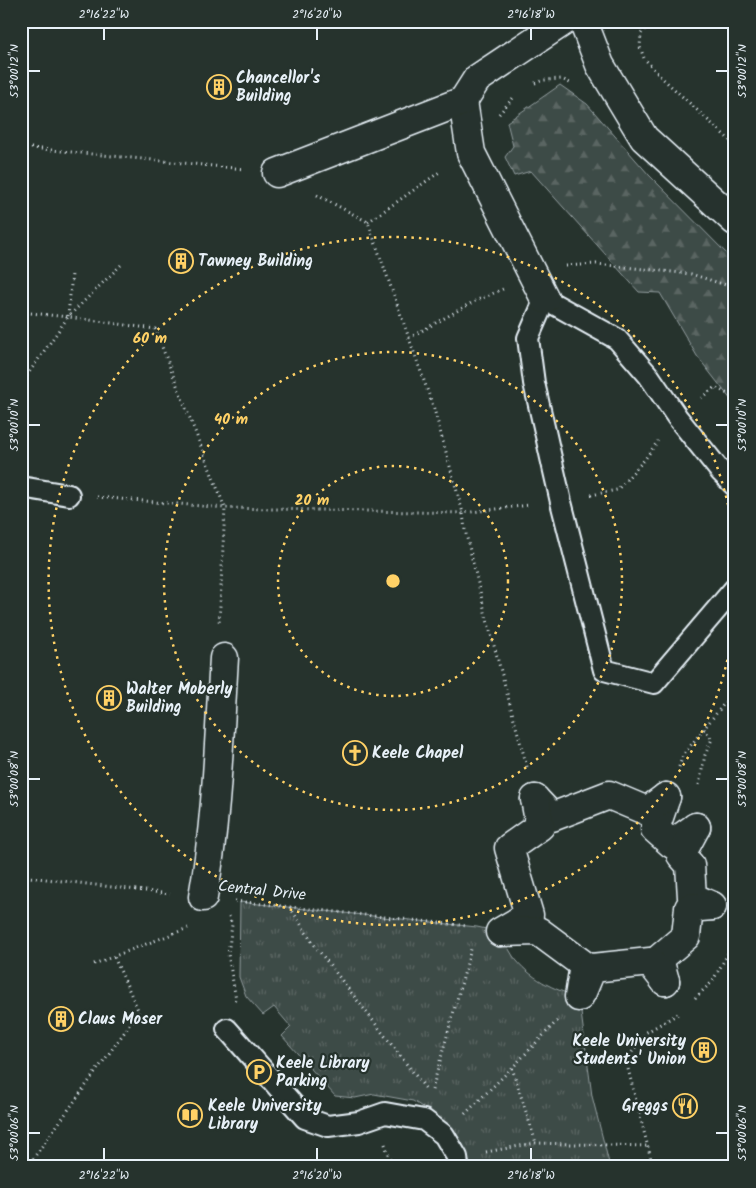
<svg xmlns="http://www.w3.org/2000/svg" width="756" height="1188" viewBox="0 0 756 1188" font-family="Kalam,sans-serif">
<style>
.grass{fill:url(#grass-tufts);stroke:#939ea0}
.forest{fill:url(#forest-firs);stroke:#939ea0}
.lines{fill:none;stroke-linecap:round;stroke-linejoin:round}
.service-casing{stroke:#e8f1f8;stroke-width:24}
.pedestrian-casing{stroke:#e8f1f8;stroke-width:31}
.minor-casing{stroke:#e8f1f8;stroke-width:31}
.path{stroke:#e8f1f8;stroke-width:3;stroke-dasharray:1 4;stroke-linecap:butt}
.service{stroke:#26332d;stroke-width:20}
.pedestrian{stroke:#26332d;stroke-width:28}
.minor{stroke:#26332d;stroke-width:28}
.ticks{fill:none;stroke:#e8f1f8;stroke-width:2}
.ring{fill:none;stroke:#ffd166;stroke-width:2.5;stroke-dasharray:2.5 5}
.labels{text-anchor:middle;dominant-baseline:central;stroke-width:4.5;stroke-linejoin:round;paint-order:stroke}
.poi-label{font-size:16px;font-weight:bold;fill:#e8f1f8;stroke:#26332d;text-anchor:start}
.street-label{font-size:16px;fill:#e8f1f8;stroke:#26332d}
.centre{fill:#ffd166;stroke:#26332d;stroke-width:2.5}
.ring-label{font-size:15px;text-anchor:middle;font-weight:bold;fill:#ffd166;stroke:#26332d;stroke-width:4.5;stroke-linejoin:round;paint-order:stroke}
.neatline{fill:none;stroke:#e8f1f8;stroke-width:2}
.ticks-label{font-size:12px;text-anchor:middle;fill:#e8f1f8}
</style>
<defs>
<pattern id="grass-tufts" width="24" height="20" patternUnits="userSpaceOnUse" patternTransform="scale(1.25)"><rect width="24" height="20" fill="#3e4b47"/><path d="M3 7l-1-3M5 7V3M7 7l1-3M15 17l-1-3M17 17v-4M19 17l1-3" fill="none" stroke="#5a6562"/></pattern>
<pattern id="forest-firs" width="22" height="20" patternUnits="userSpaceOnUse" patternTransform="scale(1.25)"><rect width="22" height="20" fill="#3e4b47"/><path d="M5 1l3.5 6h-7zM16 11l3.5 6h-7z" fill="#5a6562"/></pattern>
</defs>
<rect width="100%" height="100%" fill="#26332d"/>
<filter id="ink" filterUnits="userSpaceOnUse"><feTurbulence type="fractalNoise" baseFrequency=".02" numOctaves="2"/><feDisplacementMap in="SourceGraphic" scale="10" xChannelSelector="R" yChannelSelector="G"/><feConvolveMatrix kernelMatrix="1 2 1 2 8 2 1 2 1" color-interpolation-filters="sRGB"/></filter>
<g filter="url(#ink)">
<!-- grass -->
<path class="grass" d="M240 902 477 927 500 932C504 940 508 948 513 956 529 978 554 990 579 997L592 1096 610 1167H472L461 1145 449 1129 436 1116 413 1101 374 1094 355 1098 335 1096 282 1036 291 1027 274 1007 263 1015 246 996 239 977Z"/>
<!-- forest -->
<path class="forest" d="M560 85 587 104 649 175 735 262V405L697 356 660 293 639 292 531 171 514 176 505 157 513 146 507 122Z"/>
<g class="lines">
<defs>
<g id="service">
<path d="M735 486 721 472 677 417 649 376 617 339 545 299 528 338 534 383 561 502 604 670 654 683 735 588"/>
<path d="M21 487 69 495"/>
<path d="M227 1029 305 1118 328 1126 359 1122 385 1113 424 1120 444 1135 457 1157 458 1167"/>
</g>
<g id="pedestrian">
<path d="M666 797 655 829 672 844 696 827"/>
<path d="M535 799 552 817 609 795 647 811 666 797"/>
<path d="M696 827 681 855 690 865 692 897 712 906"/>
<path d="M203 897C217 818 219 738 224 658"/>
<path d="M500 932 529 915 509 848 540 826 535 799"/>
<path d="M501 932 538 931 584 965 579 997"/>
<path d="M665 981 659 959 686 936 689 908 712 906"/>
<path d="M582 992 592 968 650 962 665 981"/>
</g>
<g id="minor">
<path d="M583 21 600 65 644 138 735 221"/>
<path d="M463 101 471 153 545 299"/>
<path d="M277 173 463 101 477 79 564 21"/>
</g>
</defs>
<!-- service casing -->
<use href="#service" class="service-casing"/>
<!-- pedestrian casing -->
<use href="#pedestrian" class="pedestrian-casing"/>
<!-- minor casing -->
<use href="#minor" class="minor-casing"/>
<!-- path -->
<g class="path">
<path d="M651 21 641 34 640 47 644 58 660 76 735 145"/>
<path d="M535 83 544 80 562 79 570 83"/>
<path d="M499 114 513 98"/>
<path d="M21 147 244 169"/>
<path d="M317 195 368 222 434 409 463 513 465 530 486 616 527 767"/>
<path d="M368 222 441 171"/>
<path d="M566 266 596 264 691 274 735 288"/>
<path d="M21 312 68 317 155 329 225 508 219 625"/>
<path d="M68 316 72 274"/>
<path d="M409 338 473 302 503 289"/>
<path d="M21 384 68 317 121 265"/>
<path d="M701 398 715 387 735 398"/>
<path d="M591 495 617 490 645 459 658 441"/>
<path d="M97 497 225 508 463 513 530 505"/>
<path d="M679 767 683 755 735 690"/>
<path d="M699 785 705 755 712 739 704 729"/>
<path d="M21 876 170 894"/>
<path d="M235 901 468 926"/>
<path d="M290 907 312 942 426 1089"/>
<path d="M229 916 232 925 228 954 236 999 235 1001"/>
<path d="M94 964 188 928"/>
<path d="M695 998 712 982 735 941"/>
<path d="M512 1068 536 1143"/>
<path d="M432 1090 471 949"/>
<path d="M465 1114 512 1068 557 1021"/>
<path d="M385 1144 392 1167"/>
<path d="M486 1152 536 1143 647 1146"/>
<path d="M27 1167 139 1012 114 957"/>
<path d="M653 1167 626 1061 645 1033 678 1014"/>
</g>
<!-- service -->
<use href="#service" class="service"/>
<!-- pedestrian -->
<use href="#pedestrian" class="pedestrian"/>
<!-- minor -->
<use href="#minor" class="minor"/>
</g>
</g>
<!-- ticks -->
<path class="ticks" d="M104 28V40M317 28V40M531 28V40M28 71H40M716 71H728M28 425H40M716 425H728M28 779H40M716 779H728M28 1133H40M716 1133H728M104 1148V1160M317 1148V1160M531 1148V1160"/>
<!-- distance rings -->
<g class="ring">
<circle cx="393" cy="581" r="115"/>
<circle cx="393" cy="581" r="229"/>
<path d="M734 623A344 344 0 1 1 734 539"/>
</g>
<!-- icons -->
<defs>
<symbol id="building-ring" viewBox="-11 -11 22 22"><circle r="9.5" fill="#26332d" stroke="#ffd166" stroke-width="1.5"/><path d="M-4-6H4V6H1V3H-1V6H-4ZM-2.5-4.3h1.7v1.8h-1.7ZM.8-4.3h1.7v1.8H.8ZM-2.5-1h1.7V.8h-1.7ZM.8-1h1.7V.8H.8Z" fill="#ffd166"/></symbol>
<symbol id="church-ring" viewBox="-11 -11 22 22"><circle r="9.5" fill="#26332d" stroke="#ffd166" stroke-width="1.5"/><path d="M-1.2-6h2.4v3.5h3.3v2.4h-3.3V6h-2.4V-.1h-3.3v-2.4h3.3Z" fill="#ffd166"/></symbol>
<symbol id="parking-ring" viewBox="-11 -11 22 22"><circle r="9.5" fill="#26332d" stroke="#ffd166" stroke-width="1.5"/><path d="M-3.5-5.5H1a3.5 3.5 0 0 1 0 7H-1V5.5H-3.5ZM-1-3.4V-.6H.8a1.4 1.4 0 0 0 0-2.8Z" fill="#ffd166"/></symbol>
<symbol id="restaurant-ring" viewBox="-11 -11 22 22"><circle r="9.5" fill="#26332d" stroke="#ffd166" stroke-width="1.5"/><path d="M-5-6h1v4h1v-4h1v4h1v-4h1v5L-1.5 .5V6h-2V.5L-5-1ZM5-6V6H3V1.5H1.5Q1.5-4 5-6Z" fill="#ffd166"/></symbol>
<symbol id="library-ring" viewBox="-11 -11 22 22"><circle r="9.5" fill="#26332d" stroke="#ffd166" stroke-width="1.5"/><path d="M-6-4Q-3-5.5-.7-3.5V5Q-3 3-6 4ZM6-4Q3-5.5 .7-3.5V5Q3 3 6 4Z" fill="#ffd166"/></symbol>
</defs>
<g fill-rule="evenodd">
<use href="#building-ring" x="205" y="73" width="28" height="28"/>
<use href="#building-ring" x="167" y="247" width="28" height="28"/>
<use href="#building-ring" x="95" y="684" width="28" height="28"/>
<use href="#church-ring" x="341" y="739" width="28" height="28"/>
<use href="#building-ring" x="47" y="1005" width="28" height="28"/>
<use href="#building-ring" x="690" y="1036" width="28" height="28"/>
<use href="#parking-ring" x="245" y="1058" width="28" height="28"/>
<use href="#restaurant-ring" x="671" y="1092" width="28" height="28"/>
<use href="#library-ring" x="176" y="1101" width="28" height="28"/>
</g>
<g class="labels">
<!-- poi labels -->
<g class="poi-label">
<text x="236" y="78">Chancellor's<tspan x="236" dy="18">Building</tspan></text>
<text x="198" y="261">Tawney Building</text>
<text x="126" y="689">Walter Moberly<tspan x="126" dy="18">Building</tspan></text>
<text x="372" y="753">Keele Chapel</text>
<text x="78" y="1019">Claus Moser</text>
<text x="686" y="1041" text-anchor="end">Keele University<tspan x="686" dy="18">Students' Union</tspan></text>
<text x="276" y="1063">Keele Library<tspan x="276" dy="18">Parking</tspan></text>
<text x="208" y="1106">Keele University<tspan x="208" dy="18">Library</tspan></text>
<text x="668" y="1106" text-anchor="end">Greggs</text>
</g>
<!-- street labels -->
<g class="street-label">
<text transform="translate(262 891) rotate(6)">Central Drive</text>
</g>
</g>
<circle cx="393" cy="581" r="8" class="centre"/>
<g class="ring-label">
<text x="150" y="343">60 m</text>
<text x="231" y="424">40 m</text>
<text x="312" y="505">20 m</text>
</g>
<!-- margin -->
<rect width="756" height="1188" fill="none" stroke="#26332d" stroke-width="55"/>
<rect x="28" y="28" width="700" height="1132" class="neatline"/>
<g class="ticks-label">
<text x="104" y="18">2°16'22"W</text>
<text x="317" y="18">2°16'20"W</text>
<text x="531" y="18">2°16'18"W</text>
<text transform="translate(14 71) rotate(-90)" y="4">53°00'12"N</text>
<text transform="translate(742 71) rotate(-90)" y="4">53°00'12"N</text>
<text transform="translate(14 425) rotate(-90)" y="4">53°00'10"N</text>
<text transform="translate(742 425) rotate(-90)" y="4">53°00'10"N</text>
<text transform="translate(14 779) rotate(-90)" y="4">53°00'08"N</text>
<text transform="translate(742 779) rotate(-90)" y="4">53°00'08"N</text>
<text transform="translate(14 1133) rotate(-90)" y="4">53°00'06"N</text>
<text transform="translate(742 1133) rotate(-90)" y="4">53°00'06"N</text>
<text x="104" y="1179">2°16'22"W</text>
<text x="317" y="1179">2°16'20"W</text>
<text x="531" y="1179">2°16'18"W</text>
</g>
</svg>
